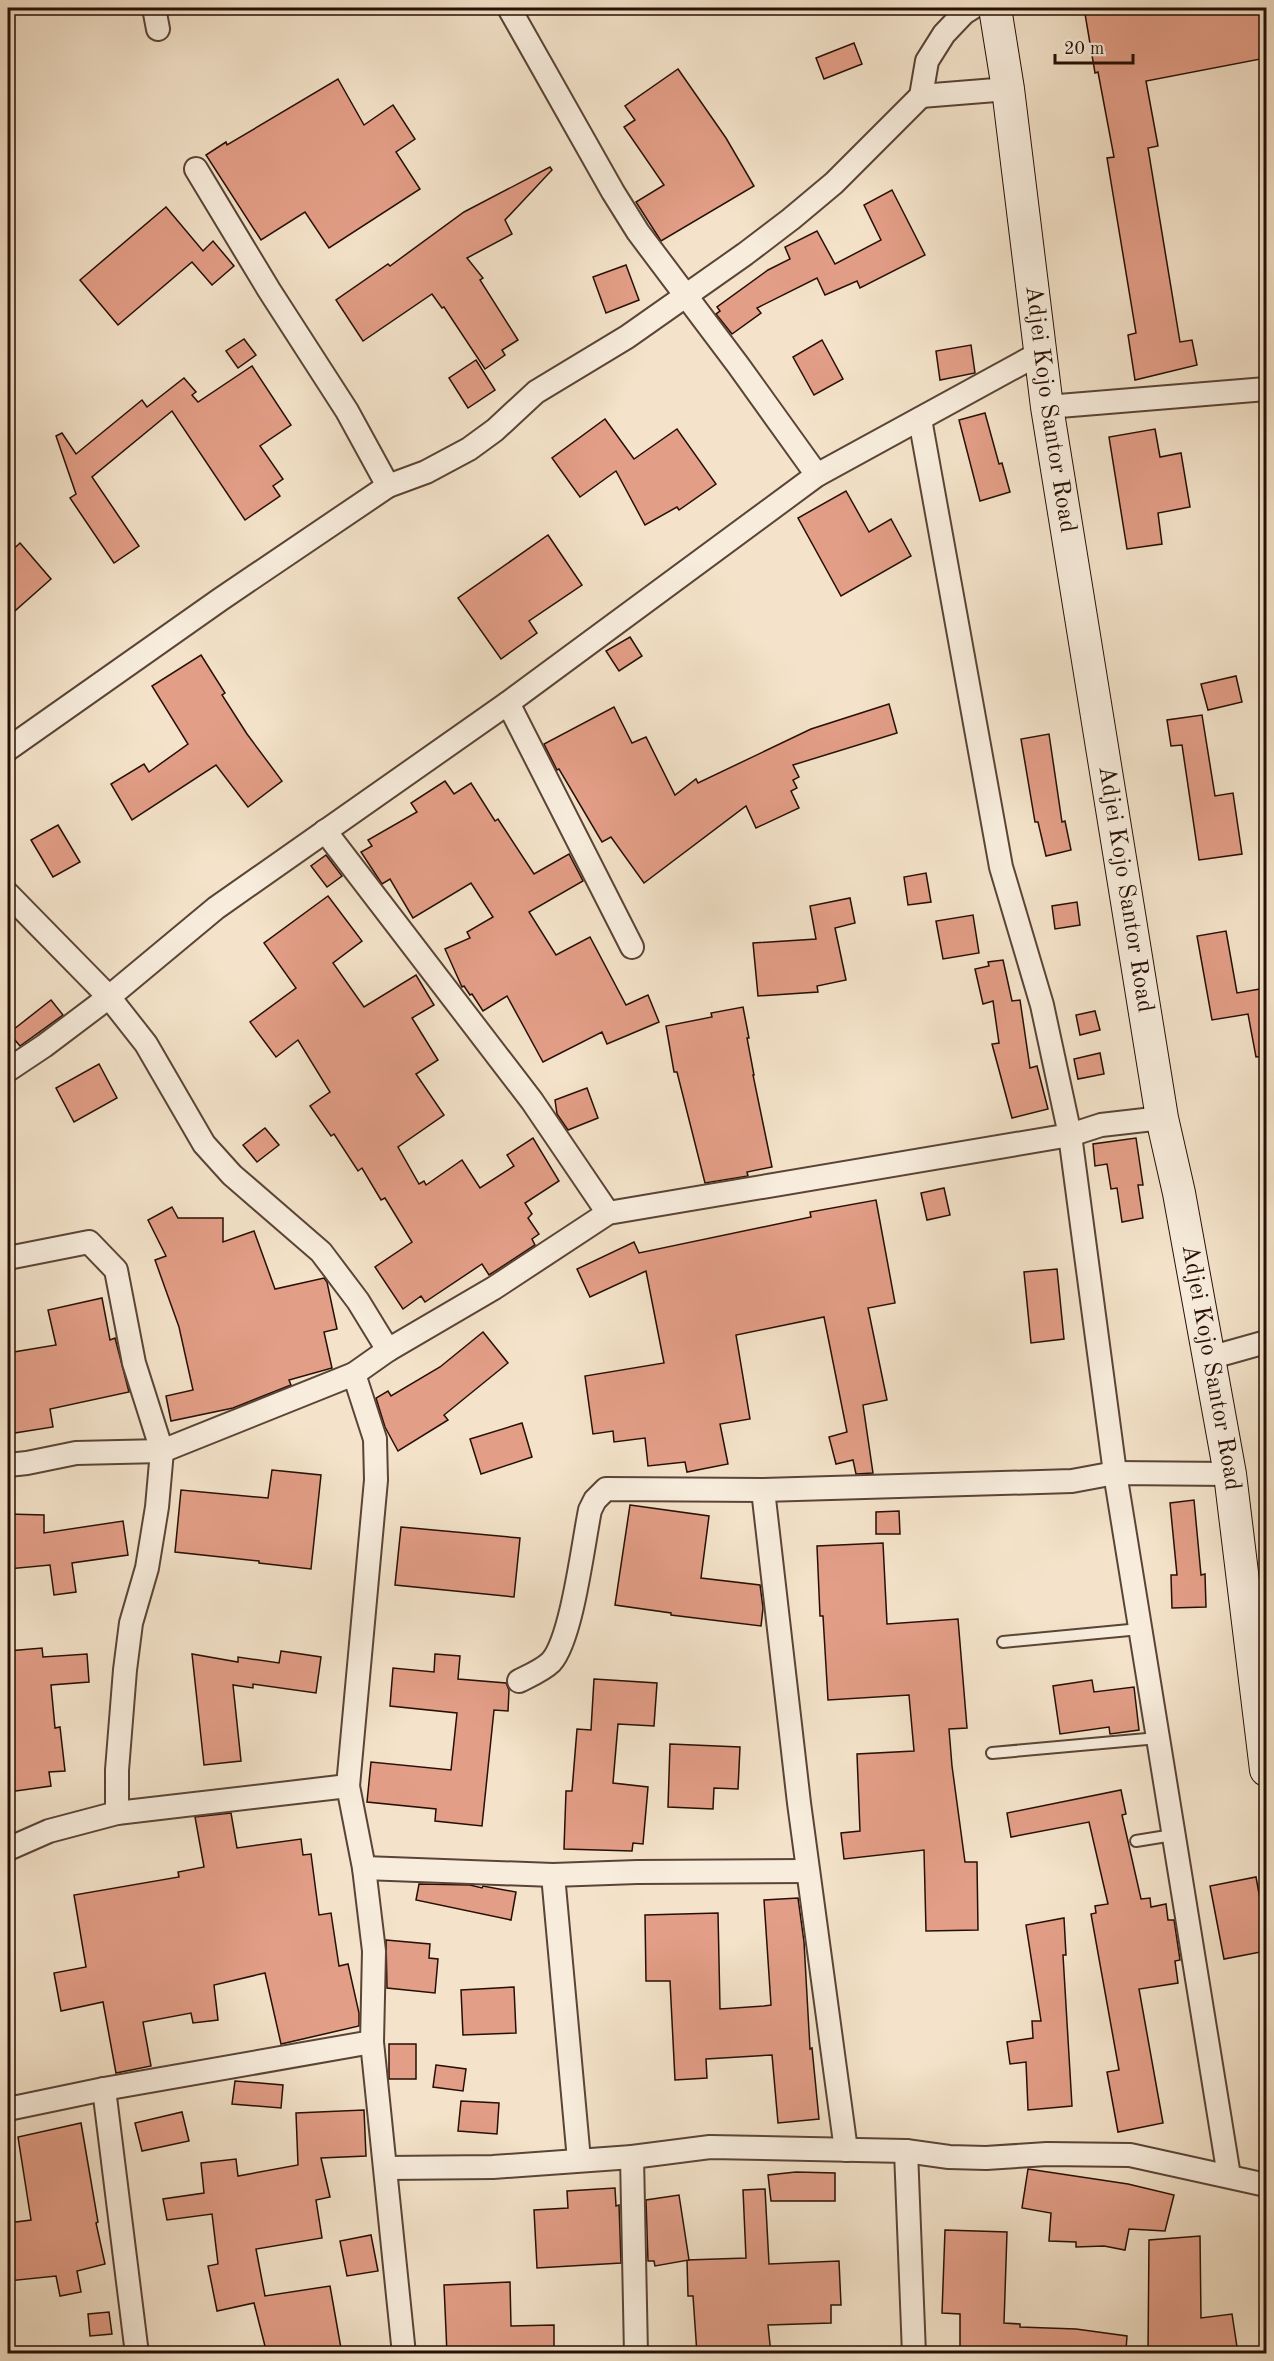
<svg xmlns="http://www.w3.org/2000/svg" width="1274" height="2361" viewBox="0 0 1274 2361" font-family="'Old Standard TT',serif">
<style>
.building{fill:#e39e87;stroke:#260f05;stroke-width:1.5}
.lines{fill:none;stroke-linecap:round;stroke-linejoin:round}
.lane-casing{stroke:#5a4436;stroke-width:14}
.street-casing{stroke:#5a4436;stroke-width:26}
.secondary-casing{stroke:#260f05;stroke-width:34}
.lane{stroke:#f8eddd;stroke-width:10}
.street{stroke:#f8eddd;stroke-width:22}
.secondary{stroke:#f8eddd;stroke-width:32}
.labels{text-anchor:middle;dominant-baseline:central;stroke-width:5;stroke-linejoin:round;paint-order:stroke}
.street-label{font-size:24px;fill:#260f05;stroke:#f8eddd}
</style>
<rect width="100%" height="100%" fill="#f4e3ca"/>
<filter id="stains"><feTurbulence type="fractalNoise" baseFrequency=".00333" numOctaves="4"/><feColorMatrix values="0 0 0 0 .2 0 0 0 0 .09 0 0 0 0 .02 0 0 0 .5 -.17"/></filter>
<radialGradient id="worn" r=".72"><stop offset=".6" stop-color="#630" stop-opacity="0"/><stop offset="1" stop-color="#630" stop-opacity=".3"/></radialGradient>
<!-- building -->
<g class="building">
<path d="M1084 8H1266V58L1146 81 1158 146 1148 148 1180 342 1192 340 1197 365 1135 380 1128 335 1136 333 1107 158 1114 157 1098 72 1095 73Z"/>
<path d="M854 43 862 64 824 79 816 58Z"/>
<path d="M678 69 726 138 754 186 661 241 636 202 664 185 624 127 635 120 625 106Z"/>
<path d="M338 79 364 125 393 105 415 139 396 152 420 189 329 248 305 212 261 240 206 155 226 142 227 145Z"/>
<path d="M550 167 552 170 505 220 512 234 467 258 483 278 480 280 518 340 502 350 505 355 485 369 444 307 442 308 432 294 363 341 336 300 388 264 390 266 464 212Z"/>
<path d="M892 190 925 255 860 288 857 281 825 295 817 278 757 308 761 313 732 334 716 314 720 311 717 307 768 270 790 259 785 247 817 231 835 264 881 240 864 205Z"/>
<path d="M166 207 203 251 213 241 234 266 212 285 192 262 118 325 80 280Z"/>
<path d="M626 265 639 300 606 313 593 277Z"/>
<path d="M244 339 256 355 238 368 226 351Z"/>
<path d="M822 340 843 379 814 395 793 357Z"/>
<path d="M971 345 975 373 940 380 936 351Z"/>
<path d="M476 360 495 390 468 408 449 378Z"/>
<path d="M252 366 291 425 260 446 283 479 273 486 280 496 245 520 172 411 92 477 139 546 114 563 70 498 76 494 56 436 62 433 76 454 142 400 147 407 184 378 196 392 192 395 198 402Z"/>
<path d="M985 413 999 464 1002 463 1010 492 980 501 959 420Z"/>
<path d="M605 419 634 459 677 429 716 484 679 510 677 507 645 525 616 471 580 497 552 458Z"/>
<path d="M1155 429 1160 457 1181 453 1190 507 1158 513 1162 544 1127 549 1109 437Z"/>
<path d="M846 491 869 532 891 519 911 556 841 596 798 518Z"/>
<path d="M548 535 582 585 529 621 537 633 501 659 458 598Z"/>
<path d="M20 543 51 579 8 617V554Z"/>
<path d="M630 637 642 656 619 671 606 651Z"/>
<path d="M201 655 225 693 222 695 247 734 282 781 248 807 216 765 132 820 111 784 144 764 149 772 188 744 152 686Z"/>
<path d="M1236 676 1242 702 1208 710 1201 684Z"/>
<path d="M889 704 897 733 793 765 799 777 793 780 797 788 791 791 799 808 756 828 746 806 644 883 611 837 602 842 559 769 557 770 544 744 614 707 632 743 646 737 675 795 696 779 698 783 811 729Z"/>
<path d="M1202 715 1215 796 1233 793 1242 854 1199 860 1182 745 1171 746 1167 720Z"/>
<path d="M1049 734 1062 822 1065 821 1071 850 1046 856 1038 822H1035L1021 739Z"/>
<path d="M445 781 454 794 471 783 495 821 498 819 534 874 569 854 583 881 529 912 556 955 590 937 626 1005 648 995 659 1022 607 1044 602 1032 543 1062 507 996 483 1011 472 994 470 995 464 986 462 987 445 949 470 938 467 932 493 917 471 883 413 918 390 879 382 884 361 852 372 846 368 840 417 812 411 803Z"/>
<path d="M58 825 80 862 53 877 31 840Z"/>
<path d="M326 855 342 876 327 887 311 866Z"/>
<path d="M926 873 931 902 908 905 904 877Z"/>
<path d="M328 896 362 941 333 963 364 1007 416 975 434 1005 412 1018 438 1060 416 1074 444 1115 398 1147 419 1184 424 1181 426 1185 462 1160 480 1188 514 1166 507 1155 533 1138 559 1181 525 1203 532 1214 528 1218 539 1234 532 1239 535 1245 489 1275 482 1264 425 1302 421 1296 403 1309 375 1267 412 1242 385 1198 381 1200 362 1168 358 1171 334 1134 331 1136 310 1106 330 1092 298 1040 276 1057 250 1022 296 988 264 943Z"/>
<path d="M850 898 855 923 835 928 846 980 817 986 818 992 758 996 753 943 816 939 810 906Z"/>
<path d="M1077 902 1080 925 1055 929 1052 906Z"/>
<path d="M973 915 979 953 943 959 936 921Z"/>
<path d="M1226 931 1237 993 1266 988V1056L1256 1057 1248 1014 1212 1020 1197 936Z"/>
<path d="M1003 960 1012 1001 1020 1000 1030 1068 1037 1066 1048 1109 1012 1118 992 1044 999 1043 993 1001 983 1004 975 969 989 966 988 962Z"/>
<path d="M51 1000 63 1015 20 1046 9 1033Z"/>
<path d="M743 1007 749 1038H747L754 1075H753L772 1167 747 1172 748 1176 705 1183 677 1072H674L666 1026 712 1017 711 1013Z"/>
<path d="M1095 1011 1100 1030 1080 1035 1076 1015Z"/>
<path d="M1100 1053 1104 1074 1078 1079 1074 1059Z"/>
<path d="M99 1064 117 1098 74 1122 56 1088Z"/>
<path d="M587 1088 598 1118 568 1130 557 1114 555 1100Z"/>
<path d="M265 1128 279 1145 257 1162 243 1145Z"/>
<path d="M1136 1138 1143 1185H1138L1143 1218 1122 1222 1117 1188 1111 1189 1107 1164 1095 1166 1093 1144Z"/>
<path d="M944 1188 950 1215 927 1220 921 1193Z"/>
<path d="M876 1200 895 1303 868 1308 887 1400 863 1405 873 1473 856 1474 853 1460 836 1464 829 1437 847 1432 824 1317 736 1335 750 1419 720 1424 728 1464 687 1472 685 1462 648 1466 645 1438 614 1442 613 1431 593 1434 585 1376 664 1363 646 1271 590 1297 577 1269 634 1242 639 1253 811 1217 810 1212Z"/>
<path d="M172 1207 178 1218H223V1242L254 1231 275 1289 324 1278 327 1282 337 1329 324 1332 332 1368 289 1380 291 1385 233 1408 171 1421 166 1396 193 1390 179 1327 155 1260 166 1256 148 1220Z"/>
<path d="M1057 1269 1064 1339 1031 1343 1024 1272Z"/>
<path d="M102 1298 110 1340 115 1338 129 1392 50 1409 53 1427 8 1434V1353L56 1345 48 1310Z"/>
<path d="M483 1332 508 1363 444 1415 448 1420 398 1451 385 1427 376 1398 388 1391 391 1396 440 1367Z"/>
<path d="M522 1423 532 1457 481 1474 470 1439Z"/>
<path d="M272 1470 321 1475 311 1569 259 1563V1561L175 1552 181 1490 268 1498Z"/>
<path d="M1194 1500 1201 1575 1205 1574 1206 1607 1172 1608 1171 1575H1177L1170 1503Z"/>
<path d="M630 1505 709 1516 701 1578 760 1585 763 1608 761 1626 671 1615V1613L615 1605Z"/>
<path d="M899 1511 900 1534H876V1512Z"/>
<path d="M8 1514 44 1515V1533L123 1521 128 1555 72 1563 76 1592 54 1595 50 1565 8 1569Z"/>
<path d="M401 1527 520 1538 514 1597 395 1585Z"/>
<path d="M883 1543 887 1624 958 1619 967 1728 949 1729 952 1766 965 1862H977L978 1930 926 1931 924 1850 844 1859 841 1833 860 1831 857 1754 914 1751 909 1695 828 1700 823 1616H820L817 1546Z"/>
<path d="M42 1648 43 1657 87 1654 89 1682 51 1685 55 1728 60 1727 65 1771 49 1772 51 1786 9 1792 8 1651Z"/>
<path d="M281 1651 321 1657 316 1693 253 1684V1688L233 1685 241 1761 204 1765 192 1654 238 1662V1657L279 1663Z"/>
<path d="M435 1654 460 1656 458 1679 506 1683 509 1690 508 1711 494 1710 482 1826 435 1821 436 1809 367 1802 371 1762 451 1770 457 1713 390 1706 393 1668 434 1672Z"/>
<path d="M594 1679 657 1683 654 1726 618 1724 613 1783 648 1787 643 1844 633 1843 632 1851 564 1849 566 1791H572L577 1729 591 1730Z"/>
<path d="M1092 1680 1094 1692 1134 1687 1139 1730 1110 1734 1109 1727 1060 1734 1053 1686Z"/>
<path d="M670 1744 740 1747 738 1789 714 1788 713 1809 668 1807Z"/>
<path d="M1121 1790 1126 1814 1122 1815 1141 1899 1150 1898 1151 1907 1166 1904 1168 1920H1174L1180 1960 1175 1961 1178 1983 1139 1989 1163 2123 1118 2132 1107 2072 1119 2070 1091 1914 1096 1913 1095 1906 1108 1904 1089 1822 1011 1837 1007 1813Z"/>
<path d="M231 1813 237 1848 301 1839 303 1855 311 1854 319 1915 331 1913 339 1966 348 1964 359 2013V2026L281 2044 265 1973 214 1985 218 2020 193 2023 191 2013 143 2022 151 2066 116 2073 103 2002 61 2011 54 1973 86 1967 74 1895 179 1877 178 1872 204 1867 195 1817Z"/>
<path d="M1256 1877 1266 1932V1951L1224 1959 1210 1886Z"/>
<path d="M419 1884 470 1885 482 1888 483 1886 516 1892 511 1920 416 1900Z"/>
<path d="M798 1898 804 1942 810 2049 812 2048 819 2119 778 2123 772 2055 706 2059 707 2078 675 2080 670 1981H646L645 1915 718 1913 720 2009 764 2006 771 2005 764 1900Z"/>
<path d="M1064 1918 1066 1955H1063L1072 2106 1028 2110 1026 2062 1010 2064 1007 2042 1033 2038 1032 2021H1041L1026 1925Z"/>
<path d="M386 1940 430 1944 429 1958 438 1959 435 1993 387 1988Z"/>
<path d="M514 1987 516 2033 463 2035 461 1990Z"/>
<rect x="389" y="2044" width="27" height="35"/>
<path d="M436 2065 466 2069 463 2091 433 2087Z"/>
<path d="M235 2081 283 2085 281 2108 232 2104Z"/>
<path d="M461 2101 499 2103 497 2134 458 2131Z"/>
<path d="M364 2110 366 2156 321 2158 330 2197 316 2200 322 2238 256 2249 265 2296 330 2286 342 2354H267L254 2303 217 2311 208 2266 218 2264 212 2214 167 2220 163 2199 204 2193 201 2163 236 2159 238 2176 298 2165 296 2113Z"/>
<path d="M182 2112 189 2141 142 2151 135 2123Z"/>
<path d="M81 2123 98 2222 96 2223 105 2264 77 2271 81 2292 60 2296 56 2276 8 2281V2223L31 2220 18 2137Z"/>
<path d="M1028 2169 1128 2184 1174 2195 1165 2231 1129 2229 1125 2250 1104 2246 1076 2247V2242L1049 2241 1051 2213 1022 2208Z"/>
<path d="M796 2172 835 2173V2201H771L768 2175Z"/>
<path d="M615 2188 616 2206 619 2205 621 2263 537 2268 534 2210 568 2208 567 2191Z"/>
<path d="M765 2189 769 2264 839 2261 841 2305H831V2323L768 2325 771 2354H697L693 2296H688L687 2260 746 2258 743 2190Z"/>
<path d="M679 2195 689 2260 655 2266 654 2261H648L646 2200Z"/>
<path d="M945 2230 1007 2232 1004 2323 1020 2324V2327L1076 2329 1127 2336 1126 2350H1111L1110 2354H1090L1091 2349 1020 2348V2354H960V2314L942 2313Z"/>
<path d="M371 2235 378 2271 347 2276 340 2241Z"/>
<path d="M1200 2236 1201 2318 1232 2314 1237 2347 1210 2352V2354H1148L1149 2240Z"/>
<path d="M510 2282 511 2326 554 2325V2354H447L444 2285Z"/>
<path d="M109 2312 112 2334 90 2336 88 2314Z"/>
</g>
<g class="lines">
<defs>
<g id="lane">
<path d="M1003 1642 1140 1629"/>
<path d="M992 1753 1158 1738"/>
<path d="M1136 1841 1173 1835"/>
</g>
<g id="street">
<path d="M154 8 158 29"/>
<path d="M509 8 613 192 638 232 738 365 817 475"/>
<path d="M921 96 1008 89"/>
<path d="M196 169 269 290 347 411 388 486 426 472 469 449 495 430 536 392 627 337 745 254 791 219 834 183 921 96 927 61 944 34 964 13 972 8"/>
<path d="M1047 407 1266 389"/>
<path d="M920 419 1001 867 1042 1005 1070 1135 1115 1473 1229 2176"/>
<path d="M508 703 632 947"/>
<path d="M8 749 221 599 388 486"/>
<path d="M325 831 532 1101 608 1213"/>
<path d="M8 894 109 997 146 1044 204 1144 232 1175 321 1252 358 1301 388 1350"/>
<path d="M8 1070 44 1046 109 997 216 908 508 703 817 475 1040 353"/>
<path d="M8 1258 89 1242 116 1270 134 1363 162 1451 157 1507 147 1568 131 1623 125 1670 117 1770V1813L49 1831 8 1849"/>
<path d="M1209 1358 1266 1342"/>
<path d="M354 1374 375 1439 376 1480 348 1786 364 1868 374 1951 372 2042 404 2354"/>
<path d="M8 1465 27 1463 76 1453 162 1451 354 1374 388 1350 494 1288 608 1213 1070 1135 1101 1125 1162 1118"/>
<path d="M763 1490 799 1803 846 2150"/>
<path d="M519 1681C529 1676 543 1670 551 1662 572 1639 583 1544 590 1510L595 1500 606 1489 763 1490 1072 1481 1115 1473 1230 1474"/>
<path d="M117 1813 348 1786"/>
<path d="M364 1868 553 1875 637 1872 807 1871"/>
<path d="M553 1875 579 2160"/>
<path d="M104 2089 137 2354"/>
<path d="M8 2109 104 2089 372 2042"/>
<path d="M906 2151 914 2354"/>
<path d="M632 2157 636 2354"/>
<path d="M386 2168 493 2167 632 2157 710 2147 906 2151 949 2157 986 2158 1047 2154 1130 2155 1266 2185"/>
</g>
<g id="secondary">
<path id="s1" d="M995 8 1008 89 1047 407 1162 1118 1179 1193 1230 1474 1266 1770"/>
</g>
</defs>
<!-- lane casing -->
<use href="#lane" class="lane-casing"/>
<!-- street casing -->
<use href="#street" class="street-casing"/>
<!-- secondary casing -->
<use href="#secondary" class="secondary-casing"/>
<!-- lane -->
<use href="#lane" class="lane"/>
<!-- street -->
<use href="#street" class="street"/>
<!-- secondary -->
<use href="#secondary" class="secondary"/>
</g>
<g class="labels">
<!-- street labels -->
<g class="street-label">
<text stroke="none"><textPath href="#s1" startOffset="405">Adjei Kojo Santor Road</textPath></text>
<text stroke="none"><textPath href="#s1" startOffset="891">Adjei Kojo Santor Road</textPath></text>
<text stroke="none"><textPath href="#s1" startOffset="1377">Adjei Kojo Santor Road</textPath></text>
</g>
</g>
<!-- margin -->
<rect width="1274" height="2361" fill="none" stroke="#f4e3ca" stroke-width="30"/>
<rect x="9" y="9" width="1256" height="2343" fill="none" stroke="#260f05" stroke-width="3"/>
<rect x="15" y="15" width="1244" height="2331" fill="none" stroke="#260f05" stroke-width="1.5"/>
<!-- scale -->
<path d="M1055 54v9h78v-9" fill="none" stroke="#260f05" stroke-width="3"/>
<text x="1064" y="54" font-size="18" fill="#260f05" stroke="#f8eddd" stroke-width="4.5" paint-order="stroke">20 m</text>
<rect width="100%" height="100%" filter="url(#stains)"/>
<rect width="100%" height="100%" fill="url(#worn)"/>
</svg>
